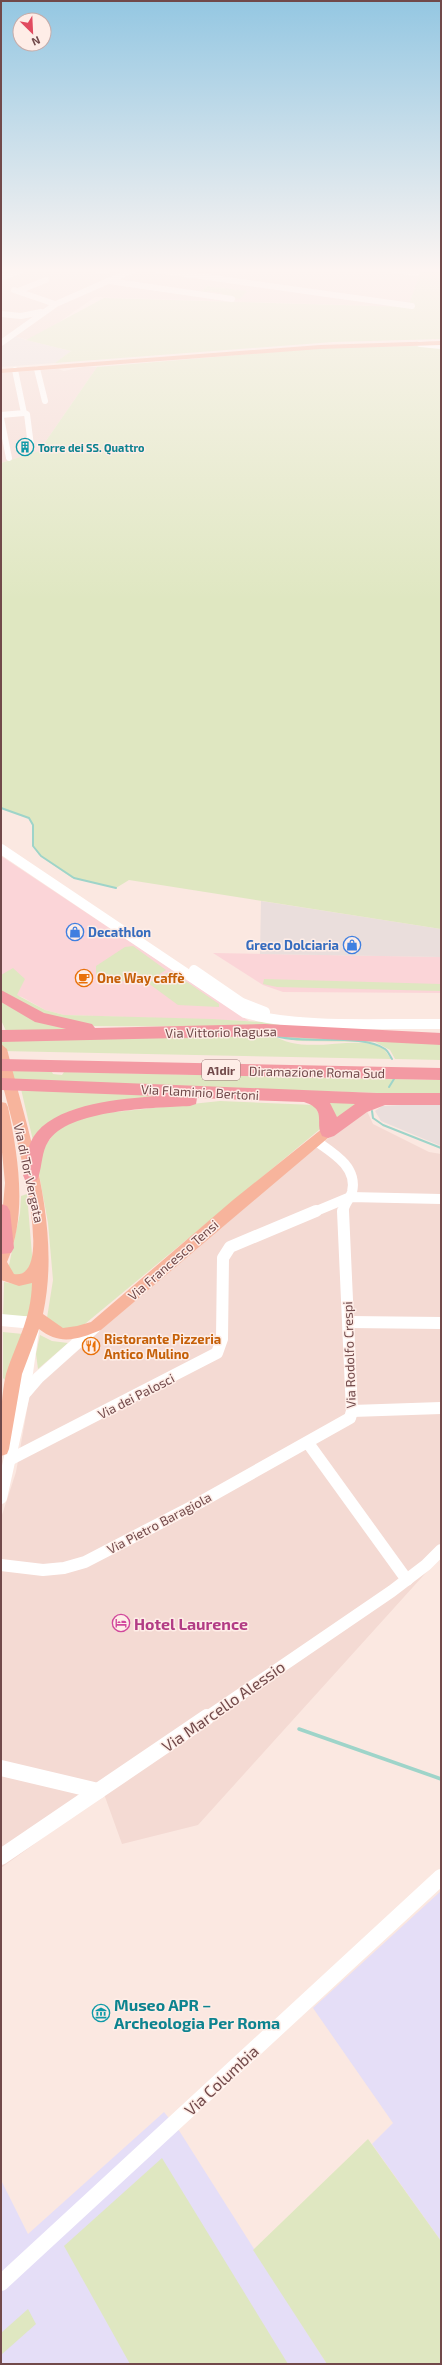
<svg xmlns="http://www.w3.org/2000/svg" width="442" height="2365" viewBox="0 0 442 2365" font-family="'Exo 2',sans-serif">
<style>
.residential{fill:#f4dad3}
.commercial{fill:#fbd5d8}
.industrial{fill:#eadedc}
.education{fill:#e5def7}
.green{fill:#dfe7c1}
.lines{fill:none;stroke-linecap:round;stroke-linejoin:round}
.stream-far1{stroke:#9ed4c9;stroke-width:2}
.stream{stroke:#9ed4c9;stroke-width:3.5}
.minor-far3{stroke:#fff;stroke-width:6}
.minor-far2{stroke:#fff;stroke-width:10}
.minor-far1{stroke:#fff;stroke-width:12}
.minor{stroke:#fff;stroke-width:16}
.major{fill:#f7b49c;fill-rule:evenodd}
.highway{fill:#f39aa3;fill-rule:evenodd}
.labels{text-anchor:middle;dominant-baseline:central;stroke-width:3;stroke-linejoin:round;paint-order:stroke}
.far-culture-label{font-size:11px;font-weight:bold;fill:#0d838f;stroke:#feede7;text-anchor:start}
.shield{fill:#feede7;stroke:#9b7a79;stroke-width:1}
.shield-label{font-size:12px;font-weight:bold;fill:#71494a}
.shop-label{font-size:13px;font-weight:bold;fill:#366cbe;stroke:#feede7;text-anchor:start}
.food-label{font-size:13px;font-weight:bold;fill:#c56008;stroke:#feede7;text-anchor:start}
.street-label{font-size:13px;fill:#71494a;stroke:#feede7}
.near-hotel-label{font-size:16px;font-weight:bold;fill:#b23c85;stroke:#feede7;text-anchor:start}
.near-street-label{font-size:16px;fill:#71494a;stroke:#feede7}
.near-culture-label{font-size:16px;font-weight:bold;fill:#0d838f;stroke:#feede7;text-anchor:start}
</style>
<rect width="100%" height="100%" fill="#fbe8e1"/>
<!-- residential -->
<g class="residential">
<path d="M1 270H401L421 272 408 307 95 297 32 341 14 336 1 345Z"/>
<path d="M83 367H97L39 451 1 463V373L58 369 64 371Z"/>
<path d="M367 1111 373 1124 429 1152 441 1154V1556L198 1825 122 1844 104 1794 1 1868V1518L16 1472 29 1398 36 1385 302 1159 353 1119Z"/>
</g>
<!-- commercial -->
<g class="commercial">
<path d="M1 856 249 1021 64 1015 45 1010 22 997 1 992Z"/>
<path d="M213 953 441 957V993L283 992 263 985Z"/>
</g>
<!-- industrial -->
<g class="industrial">
<path d="M14 336 26 340 71 351 55 363 1 367V345Z"/>
<path d="M261 901 441 929V957L260 954Z"/>
<path d="M441 1103V1146L381 1121 375 1111 382 1106Z"/>
</g>
<!-- education -->
<g class="education">
<path d="M441 1891V2241L372 2144 393 2123 313 2008Z"/>
<path d="M164 2112 180 2132 327 2364H1V2180L28 2234Z"/>
</g>
<!-- green -->
<g class="green">
<path d="M401 270H441V339L333 342 55 363 71 351 26 340 104 298 408 307 420 273Z"/>
<path d="M207 286 247 291 240 299 220 296 222 293 208 291 205 293H200Z"/>
<path d="M425 346 441 347V929L129 880 116 888 72 878 39 855 33 846V825L29 818 1 808V463L39 451 97 367 332 347Z"/>
<path d="M133 946 166 970 146 983 96 979V966L125 947Z"/>
<path d="M13 968 25 979 17 995 45 1010 64 1015 212 1019 279 1023 287 1027 83 1026 54 1020 1 994V975Z"/>
<path d="M171 971 219 1004V1007L178 1005 148 983Z"/>
<path d="M264 979 441 984V991L277 987 263 984Z"/>
<path d="M1 1002 28 1017 79 1031H6L1 1020Z"/>
<path d="M271 1034C301 1055 342 1038 374 1044L384 1049 391 1059 1 1051V1040Z"/>
<path d="M278 1036 441 1042V1060L395 1059 390 1050 375 1042 297 1041Z"/>
<path d="M1 1070 52 1072 53 1074 62 1075 64 1072 441 1080V1095L1 1081Z"/>
<path d="M21 1089 200 1095 95 1108 34 1145Z"/>
<path d="M220 1101 314 1105 325 1125 80 1328 59 1331 47 1318 53 1280 48 1223 39 1174 40 1153 58 1128 87 1115Z"/>
<path d="M323 1102 365 1104 337 1123Z"/>
<path d="M27 1194 33 1267 16 1277 9 1269V1265L20 1213 21 1196Z"/>
<path d="M34 1281 29 1316 3 1318 4 1282 21 1285Z"/>
<path d="M3 1332 23 1334 5 1380 3 1378Z"/>
<path d="M40 1335 52 1341 68 1343 38 1369 36 1354Z"/>
<path d="M368 2139 441 2241V2364H327L253 2250Z"/>
<path d="M162 2158 288 2364H130L64 2246Z"/>
<path d="M28 2309 36 2324 1 2355V2333Z"/>
</g>
<g class="lines">
<!-- stream-far1 -->
<g class="stream-far1">
<path d="M1 808 29 818 33 825V846L41 856 74 878 116 888"/>
<path d="M276 1036C306 1045 362 1033 385 1049 388 1051 390 1056 392 1059"/>
<path d="M389 1087 394 1079"/>
<path d="M372 1111 373 1118 383 1125 441 1148"/>
</g>
<!-- stream -->
<path class="stream" d="M299 1729 441 1779"/>
<!-- minor-far3 -->
<g class="minor-far3">
<path d="M98 270H108"/>
<path d="M157 270 412 306"/>
<path d="M393 270 417 273"/>
<path d="M1 278 22 270"/>
<path d="M109 281 232 299"/>
<path d="M14 290 55 304"/>
<path d="M18 291 46 280"/>
<path d="M1 314 21 316 41 312"/>
<path d="M1 343 56 304 133 270"/>
<path d="M420 344 441 346"/>
<path d="M37 369 45 401"/>
<path d="M24 413 27 414 31 446"/>
<path d="M1 415 24 413 15 370"/>
<path d="M1 418 9 458"/>
</g>
<!-- minor-far2 -->
<g class="minor-far2">
<path d="M1 849 245 1013C303 1029 380 1023 441 1024"/>
<path d="M194 970 242 1003 265 1012"/>
<path d="M316 1141C333 1153 358 1167 352 1192 350 1199 344 1204 343 1212"/>
<path d="M314 1212 350 1197 441 1199"/>
</g>
<!-- minor-far1 -->
<g class="minor-far1">
<path d="M1 1320 34 1323 24 1394 1 1498"/>
<path d="M349 1322 441 1323"/>
<path d="M26 1392 38 1378 95 1327"/>
<path d="M352 1411 441 1408"/>
<path d="M308 1443 407 1580"/>
<path d="M11 1459 217 1353 222 1339 223 1258 230 1247 316 1211"/>
<path d="M1 1565 43 1570 64 1568 85 1562 197 1504 350 1418 352 1411 343 1211"/>
<path d="M206 1718 392 1591 426 1565 441 1550"/>
</g>
<!-- minor -->
<g class="minor">
<path d="M1 1768 98 1791"/>
<path d="M1 1857 207 1717"/>
<path d="M1 2283 441 1877"/>
</g>
<!-- major -->
<g class="major">
<path d="M441 341V345L320 349 1 373V369L320 345Z"/>
<path d="M1 1044 7 1049C28 1134 62 1225 43 1314L63 1328 77 1326 91 1322 233 1200 323 1128H333L335 1132 101 1330C79 1339 60 1346 39 1329L22 1374 9 1449 7 1454 1 1456C1 1429 0 1400 6 1374 17 1340 31 1320 32 1283L19 1286 1 1280V1228L5 1183 1 1142V1102L6 1103 8 1107C18 1156 28 1214 7 1262L14 1274C62 1282 6 1102 1 1078 0 1067 1 1055 1 1044Z"/>
</g>
<!-- highway -->
<g class="highway">
<path d="M1 990 44 1013 92 1024 95 1028 265 1024 441 1033V1045L265 1036 1 1042V1030L66 1029 35 1022 1 1002Z"/>
<path d="M1 1059 441 1068V1080L1 1071Z"/>
<path d="M1 1078 377 1093H441V1105H385L367 1112 334 1136 328 1138 322 1136C314 1122 328 1110 304 1102L197 1098 196 1104 190 1106C155 1108 67 1109 48 1142 42 1151 42 1165 39 1175L37 1180 31 1182 25 1180 23 1175C26 1161 27 1143 37 1132 62 1103 121 1099 157 1096L1 1090ZM330 1103 355 1104 337 1117Z"/>
<path d="M1 1204 7 1206 10 1211 14 1248 11 1253 1 1254Z"/>
</g>
</g>
<!-- sky -->
<linearGradient id="sky" x2="0" y2="1"><stop stop-color="#94c7e2"/><stop offset="0.45" stop-color="#fdf5f2"/><stop offset="1" stop-color="#fdf5f2" stop-opacity="0"/></linearGradient>
<rect width="442" height="601" fill="url(#sky)"/>
<!-- icons -->
<defs>
<symbol id="building-ring" viewBox="-11 -11 22 22"><circle r="9.5" fill="#feede7" stroke="#0f9aa8" stroke-width="1.5"/><path d="M-4-6H4V6H1V3H-1V6H-4ZM-2.5-4.3h1.7v1.8h-1.7ZM.8-4.3h1.7v1.8H.8ZM-2.5-1h1.7V.8h-1.7ZM.8-1h1.7V.8H.8Z" fill="#0f9aa8"/></symbol>
<symbol id="shop-ring" viewBox="-11 -11 22 22"><circle r="9.5" fill="#feede7" stroke="#3f7fe0" stroke-width="1.5"/><path d="M-5-2.5h2.3a2.7 3.5 0 0 1 5.4 0H5L5.5 6h-11ZM-1.5-2.5h3a1.5 2.3 0 0 0-3 0Z" fill="#3f7fe0"/></symbol>
<symbol id="cafe-ring" viewBox="-11 -11 22 22"><circle r="9.5" fill="#feede7" stroke="#e8710a" stroke-width="1.5"/><path d="M-5.5-4.5H6V0H3Q3 3.5 0 3.5H-2.5Q-5.5 3.5-5.5 0ZM3-3.2v2h1.7v-2ZM-6 4.5H4V6H-6Z" fill="#e8710a"/></symbol>
<symbol id="restaurant-ring" viewBox="-11 -11 22 22"><circle r="9.5" fill="#feede7" stroke="#e8710a" stroke-width="1.5"/><path d="M-5-6h1v4h1v-4h1v4h1v-4h1v5L-1.5 .5V6h-2V.5L-5-1ZM5-6V6H3V1.5H1.5Q1.5-4 5-6Z" fill="#e8710a"/></symbol>
<symbol id="hotel-ring" viewBox="-11 -11 22 22"><circle r="9.5" fill="#feede7" stroke="#d1479c" stroke-width="1.5"/><path d="M-6-4.5h1.5V1H6V5H4.5V3h-9V5H-6ZM-4 0a1.8 1.8 0 1 1 3.6 0ZM.5 0V-2.5h3Q6-2.5 6 0Z" fill="#d1479c"/></symbol>
<symbol id="museum-ring" viewBox="-11 -11 22 22"><circle r="9.5" fill="#feede7" stroke="#0f9aa8" stroke-width="1.5"/><path d="M0-6L6-3V-2H-6V-3ZM-5-1h2V3h-2ZM-1-1h2V3h-2ZM3-1h2V3H3ZM-6 4H6V6H-6Z" fill="#0f9aa8"/></symbol>
</defs>
<g fill-rule="evenodd">
<use href="#building-ring" x="15" y="437" width="20" height="20"/>
<use href="#shop-ring" x="65" y="922" width="20" height="20"/>
<use href="#shop-ring" x="342" y="935" width="20" height="20"/>
<use href="#cafe-ring" x="74" y="968" width="20" height="20"/>
<use href="#restaurant-ring" x="81" y="1336" width="20" height="20"/>
<use href="#hotel-ring" x="111" y="1613" width="20" height="20"/>
<use href="#museum-ring" x="91" y="2003" width="20" height="20"/>
</g>
<g class="labels">
<!-- far-culture labels -->
<g class="far-culture-label">
<text x="38" y="447">Torre dei SS. Quattro</text>
</g>
<!-- shield labels -->
<rect class="shield" x="202" y="1060" width="38" height="20" rx="3"/>
<g class="shield-label">
<text x="221" y="1070">A1dir</text>
</g>
<!-- shop labels -->
<g class="shop-label">
<text x="88" y="932">Decathlon</text>
<text x="339" y="945" text-anchor="end">Greco Dolciaria</text>
</g>
<!-- food labels -->
<g class="food-label">
<text x="97" y="978">One Way caffè</text>
<text x="104" y="1339">Ristorante Pizzeria<tspan x="104" dy="15">Antico Mulino</tspan></text>
</g>
<!-- street labels -->
<g class="street-label">
<text transform="translate(221 1032) rotate(-1)">Via Vittorio Ragusa</text>
<text transform="translate(317 1072) rotate(1)">Diramazione Roma Sud</text>
<text transform="translate(200 1092) rotate(3)">Via Flaminio Bertoni</text>
<text transform="translate(29 1173) rotate(78)">Via di Tor Vergata</text>
<text transform="translate(173 1260) rotate(-41)">Via Francesco Tensi</text>
<text transform="translate(349 1355) rotate(-92)">Via Rodolfo Crespi</text>
<text transform="translate(136 1396) rotate(-27)">Via dei Palosci</text>
<text transform="translate(159 1523) rotate(-28)">Via Pietro Baragiola</text>
</g>
<!-- near-hotel labels -->
<g class="near-hotel-label">
<text x="134" y="1623">Hotel Laurence</text>
</g>
<!-- near-street labels -->
<g class="near-street-label">
<text transform="translate(223 1706) rotate(-35)">Via Marcello Alessio</text>
<text transform="translate(221 2080) rotate(-43)">Via Columbia</text>
</g>
<!-- near-culture labels -->
<g class="near-culture-label">
<text x="114" y="2004">Museo APR –<tspan x="114" dy="18">Archeologia Per Roma</tspan></text>
</g>
</g>
<!-- border -->
<rect width="442" height="2365" fill="none" stroke="#71494a" stroke-width="4"/>
<!-- north arrow -->
<g transform="translate(32 32) rotate(156)"><circle r="19" fill="#feede7" stroke="#c6aba8"/>
<path d="M0-3L7 15L0 10L-7 15Z" fill="#e14b60"/>
<text y="-6" font-size="11" font-weight="bold" text-anchor="middle" fill="#71494a">N</text>
</g>
</svg>
